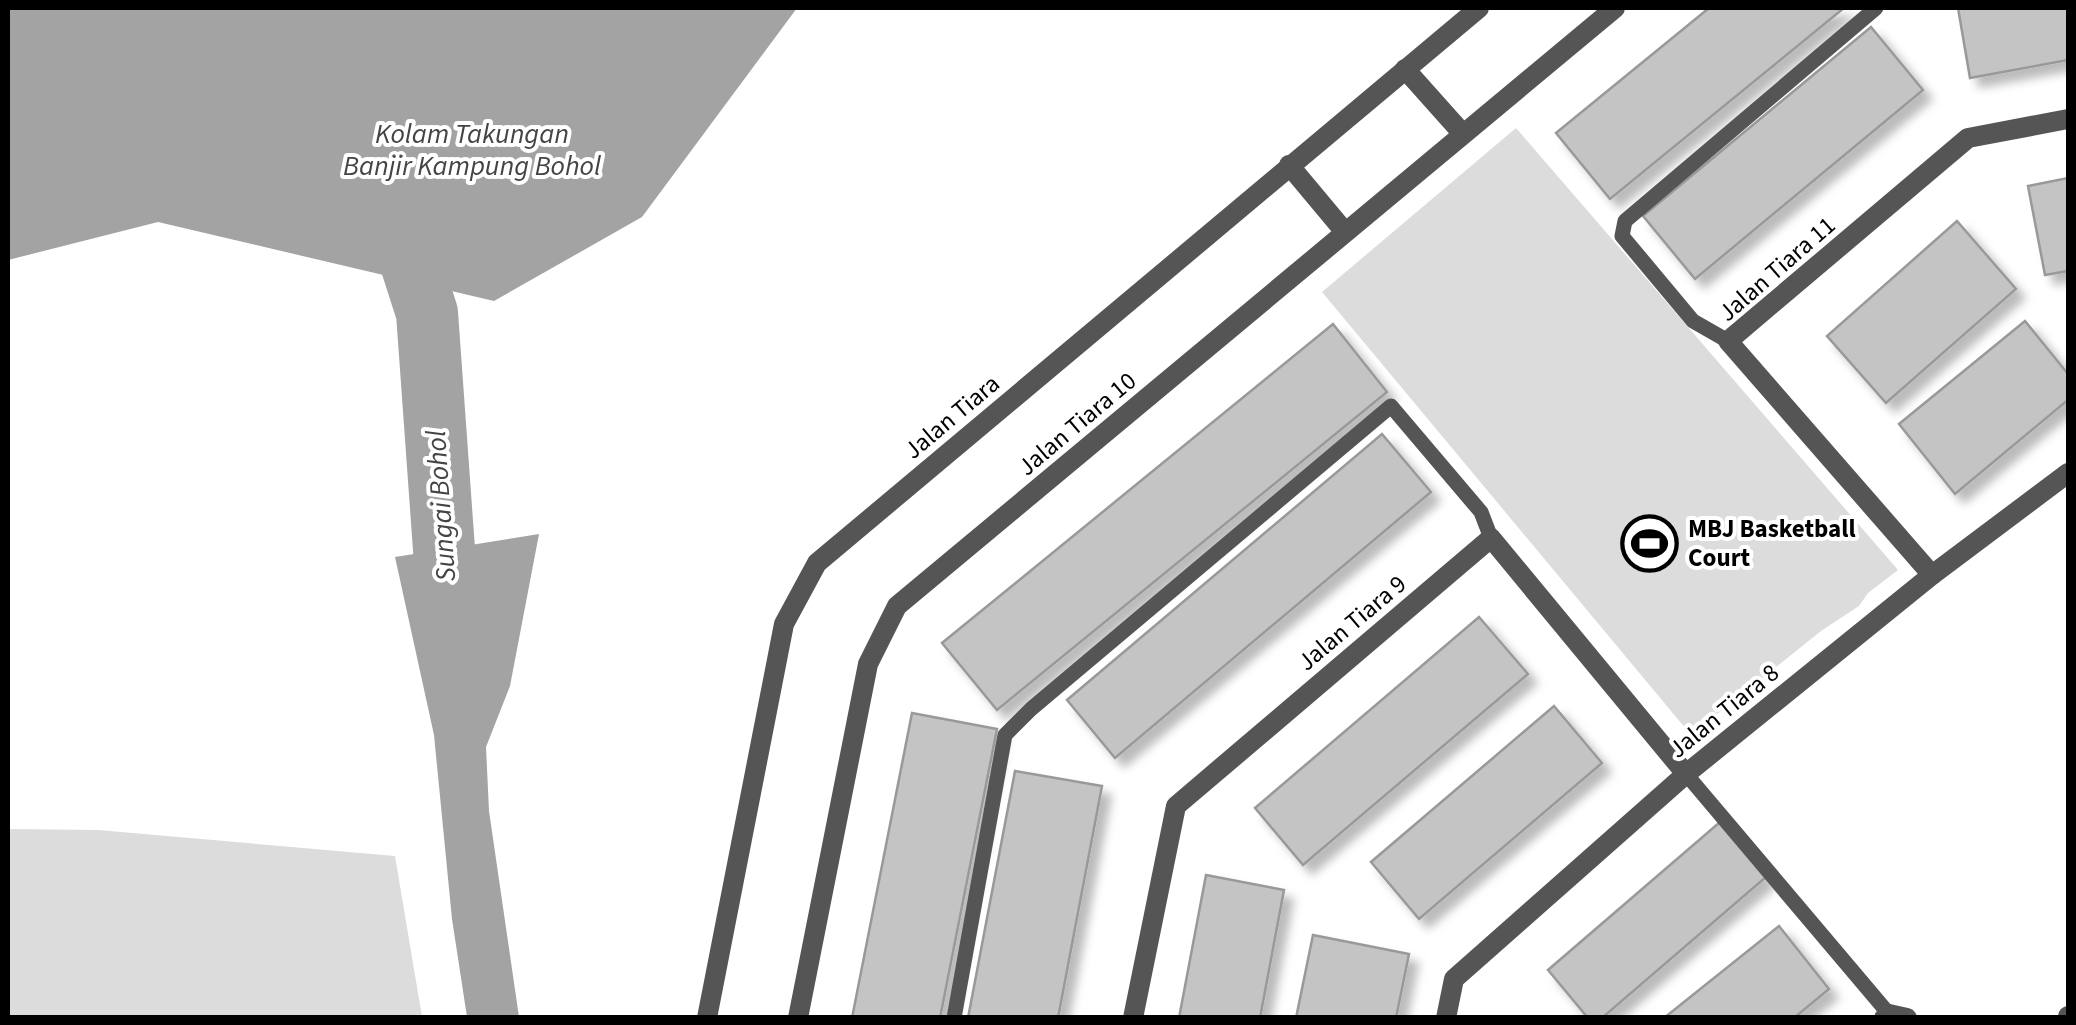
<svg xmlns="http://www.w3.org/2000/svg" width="2076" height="1025" viewBox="0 0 2076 1025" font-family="'Source Sans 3',sans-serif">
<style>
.green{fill:#dcdcdc}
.water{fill:#a3a3a3}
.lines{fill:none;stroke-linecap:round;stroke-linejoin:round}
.river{stroke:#a3a3a3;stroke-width:62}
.building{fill:#c4c4c4;stroke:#999;stroke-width:2.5;filter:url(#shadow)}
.lane{stroke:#555;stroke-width:15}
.street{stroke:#555;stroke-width:20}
.labels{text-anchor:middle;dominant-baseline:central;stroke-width:8;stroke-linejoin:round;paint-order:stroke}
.street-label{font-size:25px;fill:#000;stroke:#fff}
.poi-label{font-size:25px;font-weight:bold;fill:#000;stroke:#fff;text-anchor:start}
.water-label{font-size:28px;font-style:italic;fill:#444;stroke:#fff}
</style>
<defs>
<filter id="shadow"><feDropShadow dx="9" dy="9" stdDeviation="5" flood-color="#0004"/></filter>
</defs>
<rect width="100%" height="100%" fill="#fff"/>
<!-- green -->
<g class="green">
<path d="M1516 128 1898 570 1868 593 1859 606 1821 631 1691 735 1322 292Z"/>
<path d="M8 829 98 830 395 856 422 1017H8Z"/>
</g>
<!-- water -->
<g class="water">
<path d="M8 8H797L642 217 494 301 158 222 8 260Z"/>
<path d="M539 534 510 686 486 747 489 811 519 1017H467L452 919 434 735 395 557Z"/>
</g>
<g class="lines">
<!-- river -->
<path class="river" d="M392 204 427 313 450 633"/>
</g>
<!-- building -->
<g class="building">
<path d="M1709 8H1844L1610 199 1556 133Z"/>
<path d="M1958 8H2068V60L1970 78Z"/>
<path d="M1871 27 1923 90 1695 279 1643 216Z"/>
<path d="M2068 178V271L2045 275 2028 186Z"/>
<path d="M1957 221 2016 289 1886 403 1827 336Z"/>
<path d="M2025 321 2068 374V400L1955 494 1899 424Z"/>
<path d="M1333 324 1387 392 997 710 942 643Z"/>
<path d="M1382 434 1431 492 1115 758 1067 700Z"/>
<path d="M1479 617 1528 674 1303 865 1255 808Z"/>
<path d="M1554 706 1602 763 1419 919 1371 862Z"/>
<path d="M912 713 997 729 940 1018H852Z"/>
<path d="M1015 771 1102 786 1058 1018H968Z"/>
<path d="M1720 822 1766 877 1602 1018H1588L1548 970Z"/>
<path d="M1206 875 1284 890 1260 1018H1179Z"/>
<path d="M1779 926 1829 989 1794 1018H1664Z"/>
<path d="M1313 935 1409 954 1396 1018H1296Z"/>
</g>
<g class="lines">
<!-- lane -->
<g class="lane">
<path d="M1728 341 1693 321 1622 236 1625 221 1876 8"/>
<path d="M1686 774 1889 1014"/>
<path d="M954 1018 1005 735 1031 709 1391 406 1481 512 1491 538"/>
</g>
<!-- street -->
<g class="street">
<path d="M1405 69 1463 134"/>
<path d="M1289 165 1345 232"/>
<path d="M1932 575 1728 341 1968 138 2068 119"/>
<path d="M707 1018 784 624 817 563 1479 8"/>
<path d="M798 1018 868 664 897 606 1615 8"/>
<path d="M1133 1018 1176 806 1491 538 1686 774"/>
<path d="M1446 1018 1454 979 1686 774 1932 575 2068 473"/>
<path d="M1884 1018 1889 1014 1907 1018"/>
<path d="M2068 1018V1016"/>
</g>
</g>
<!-- icons -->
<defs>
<symbol id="stadium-ring" viewBox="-11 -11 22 22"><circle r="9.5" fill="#fff" stroke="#000" stroke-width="1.5"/><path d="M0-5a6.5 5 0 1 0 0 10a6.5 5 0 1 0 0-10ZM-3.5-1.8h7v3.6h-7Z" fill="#000"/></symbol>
</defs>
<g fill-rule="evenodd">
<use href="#stadium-ring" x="1618" y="512" width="63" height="63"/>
</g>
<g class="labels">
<!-- street labels -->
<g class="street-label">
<text transform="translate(1777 269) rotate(-41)">Jalan Tiara 11</text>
<text transform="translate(952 417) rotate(-40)">Jalan Tiara</text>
<text transform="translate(1077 424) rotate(-40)">Jalan Tiara 10</text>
<text transform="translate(1352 623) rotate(-40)">Jalan Tiara 9</text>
<text transform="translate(1724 711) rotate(-39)">Jalan Tiara 8</text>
</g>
<!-- poi labels -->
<g class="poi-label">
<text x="1688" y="529">MBJ Basketball<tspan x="1688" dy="29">Court</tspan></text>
</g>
<!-- water labels -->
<g class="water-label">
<text x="472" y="134">Kolam Takungan<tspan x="472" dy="32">Banjir Kampung Bohol</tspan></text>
<text transform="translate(441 506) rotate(-94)">Sungai Bohol</text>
</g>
</g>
<!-- border -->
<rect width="2076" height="1025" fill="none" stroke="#000000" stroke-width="20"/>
</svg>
